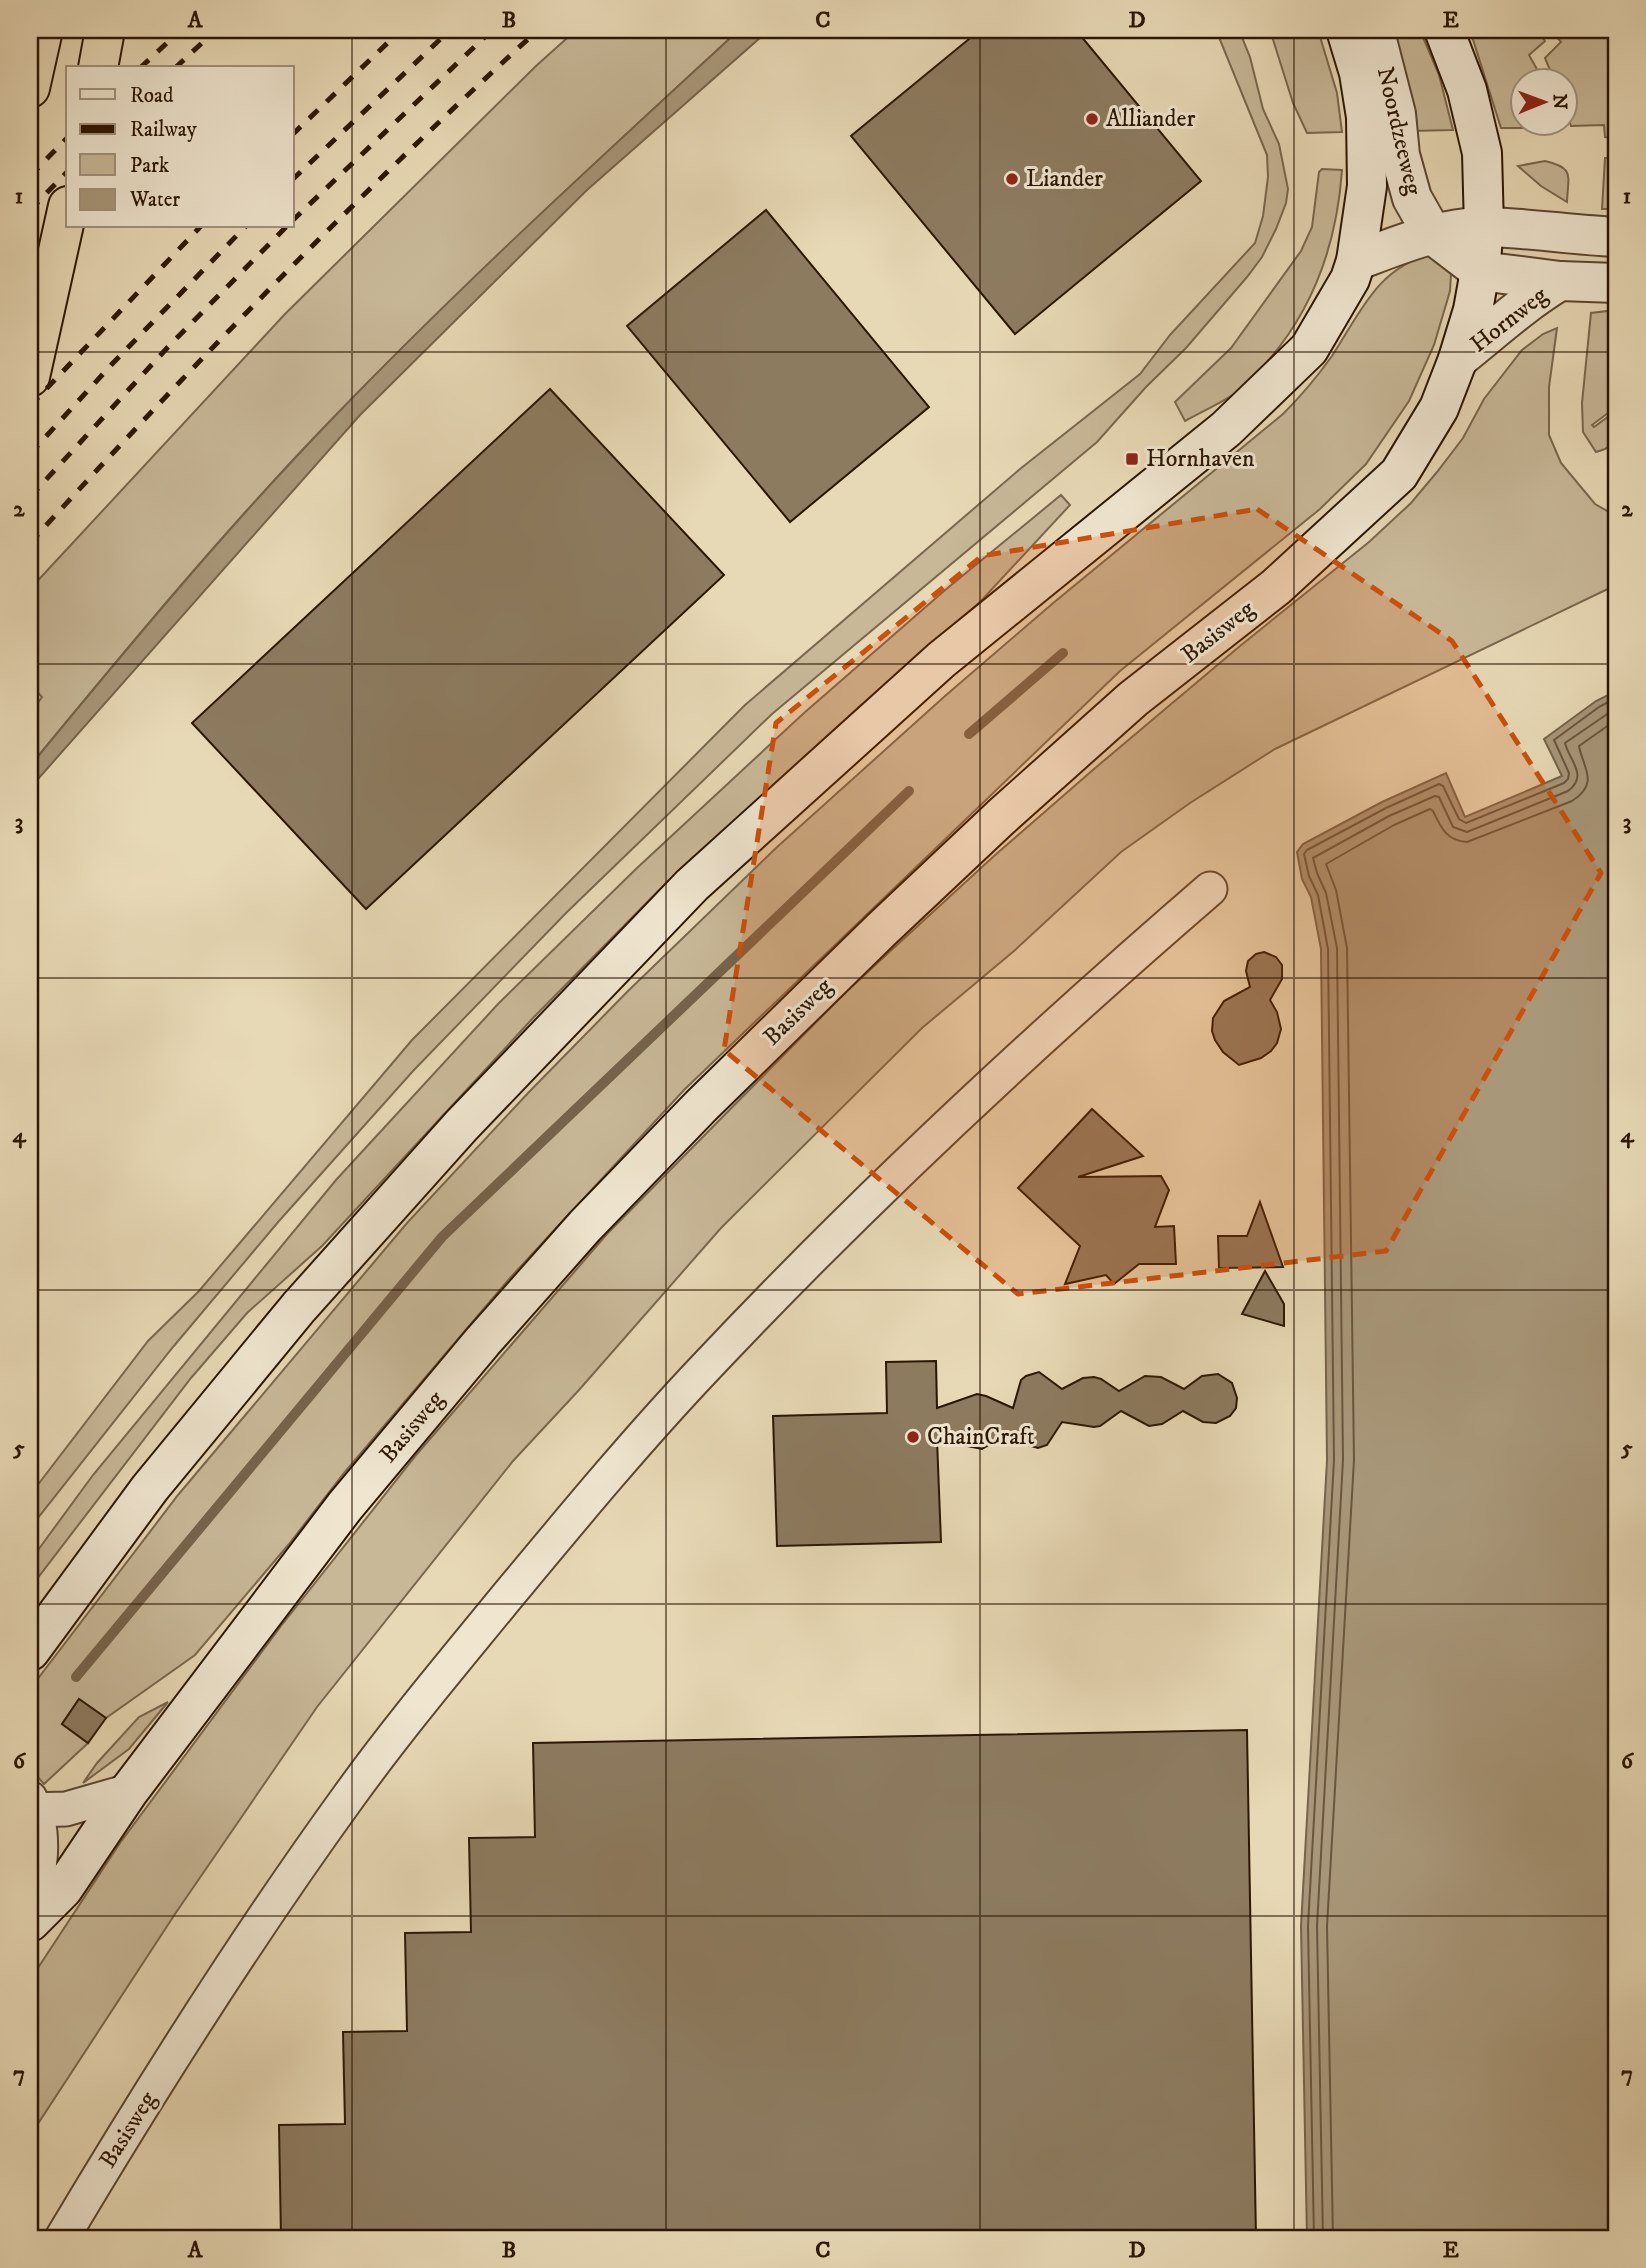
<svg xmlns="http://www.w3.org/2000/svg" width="1646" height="2268" viewBox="0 0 1646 2268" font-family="'IM FELL DW Pica',serif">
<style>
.green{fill:#c8b898;stroke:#7a674e;stroke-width:2}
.water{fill:#a89779;stroke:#76634a;stroke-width:2}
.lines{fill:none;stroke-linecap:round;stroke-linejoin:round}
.shore{stroke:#6a563e;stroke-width:2}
.stream{stroke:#76634a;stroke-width:10}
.building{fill:#8d7b60;stroke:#2b1603;stroke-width:2}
.minor-casing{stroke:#5a4730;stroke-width:37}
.tertiary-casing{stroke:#5a4730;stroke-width:42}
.secondary-casing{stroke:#2b1603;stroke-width:42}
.motorway-casing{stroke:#2b1603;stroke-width:42}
.minor{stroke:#f0e6d0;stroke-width:33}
.tertiary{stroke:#f0e6d0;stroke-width:38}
.secondary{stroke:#f0e6d0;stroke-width:38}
.motorway{stroke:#e8d9b6;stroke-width:38}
.rail{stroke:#2b1603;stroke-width:5;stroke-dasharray:12 12;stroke-linecap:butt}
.marked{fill:#cc4f0b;fill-opacity:0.2;stroke:#cc4f0b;stroke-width:5;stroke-dasharray:14 9;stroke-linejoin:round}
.grid{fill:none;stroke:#2b1603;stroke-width:2;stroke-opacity:0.55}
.poi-dot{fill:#8f2418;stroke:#f0e6d0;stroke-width:2.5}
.labels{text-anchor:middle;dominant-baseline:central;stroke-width:6;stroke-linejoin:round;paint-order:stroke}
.poi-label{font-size:24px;fill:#2b1603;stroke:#f0e6d0;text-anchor:start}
.street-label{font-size:24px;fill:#2b1603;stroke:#f0e6d0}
.neatline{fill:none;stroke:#2b1603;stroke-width:2.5}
.grid-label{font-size:23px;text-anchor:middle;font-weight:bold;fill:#2b1603}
</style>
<rect width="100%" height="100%" fill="#e8d9b6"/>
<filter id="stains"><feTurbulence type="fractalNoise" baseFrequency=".00286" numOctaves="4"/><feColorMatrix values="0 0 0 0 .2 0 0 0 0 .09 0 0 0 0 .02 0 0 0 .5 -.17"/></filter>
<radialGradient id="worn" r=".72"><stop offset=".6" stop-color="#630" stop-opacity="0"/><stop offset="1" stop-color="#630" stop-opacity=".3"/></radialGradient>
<!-- green -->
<g class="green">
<path d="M576 30H739C601 157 464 284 333 418 225 529 128 647 30 766V713L42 697 30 684V589L285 314 536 66Z"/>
<path d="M1216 30H1239L1250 57 1263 109 1279 144 1288 189 1286 203 1276 229 1262 257 1247 277 1186 348 1146 387 1097 442 772 714 566 913 413 1071 279 1221 173 1347 30 1528V1495L148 1341 199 1291 412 1040 745 705 1020 469 1140 374 1170 335 1255 243 1263 216 1268 177 1267 155Z"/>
<path d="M1270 30H1318L1337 93 1342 132 1307 133 1293 103Z"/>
<path d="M1383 30H1420L1439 75 1453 130 1409 131Z"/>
<path d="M1470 30H1537L1545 41 1529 55 1543 80H1524V122L1547 123V128H1501Z"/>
<path d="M1551 30H1616V138L1605 137 1604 125 1571 126 1566 112V80H1554L1545 58 1561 42Z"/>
<path d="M1605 158H1616V209H1602Z"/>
<path d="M1545 161C1575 168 1568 175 1567 202L1541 186 1518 166Z"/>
<path d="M1322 169 1342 170C1337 242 1315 307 1267 362 1262 369 1256 377 1250 383 1234 397 1205 410 1185 421L1175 402 1231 348 1301 251 1312 227 1319 172Z"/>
<path d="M1431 255 1449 266 1451 274 1450 291 1434 345 1409 401 1366 464 1320 509 1120 671 684 1090 510 1278 344 1473 289 1544 195 1655 106 1718 79 1699 62 1724 88 1743 44 1784 30 1768V1689L178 1495 407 1223 529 1092 628 991 776 848 945 696 1052 604 1283 414C1301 396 1317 377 1332 356 1359 315 1378 266 1431 255Z"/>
<path d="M1616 310V407L1592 425 1594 427 1616 411V441L1605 449 1596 452 1583 432 1582 403 1591 313Z"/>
<path d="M1557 328 1549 387V435L1561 463 1595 504 1616 516V585L1275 749 1190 803 1121 852 1014 951 922 1028 721 1228 579 1390 513 1461 317 1707 175 1914 30 2136V1980L120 1843 281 1626 417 1454 607 1234 848 990 994 856 1094 769 1240 646 1369 542 1411 503 1437 472 1463 438 1484 399 1522 350 1543 334Z"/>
<path d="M1061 495 1070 505 980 602 859 707 669 880 533 1018 322 1246 247 1313 191 1378 30 1588V1561L93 1475 336 1180 498 1004 637 868 804 713 944 591Z"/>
<path d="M168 1702 129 1749 83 1783 97 1763 139 1717Z"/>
</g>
<!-- water -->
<g class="water">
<path d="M739 30H769L587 190 360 415 30 788V766C128 647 226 529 333 418 463 283 601 157 739 30Z"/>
<path d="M1616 691V2238H1307L1301 1926 1327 1460 1321 949 1311 897 1302 879 1297 852 1303 844 1382 802 1446 773 1465 817 1562 776 1544 739 1596 701Z"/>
</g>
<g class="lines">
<!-- shore -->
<g class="shore">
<path d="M1314 2238 1308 1926 1334 1460 1328 949 1318 895 1309 876 1304 854 1307 850 1386 808 1439 784 1443 786 1459 819 1466 823 1564 783 1568 779 1569 773 1554 740 1599 707 1616 698"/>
<path d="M1323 2238 1317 1926 1343 1460 1337 948 1326 893 1317 873 1313 858 1389 816 1435 796 1439 797 1453 827 1467 832 1568 791C1589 776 1569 760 1565 743L1616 708"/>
<path d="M1333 2238 1327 1926 1354 1460 1347 948 1336 890 1326 864 1394 825 1430 809 1433 811C1441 828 1447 841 1467 842L1572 801C1600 783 1583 768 1579 746L1616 720"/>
</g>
<!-- stream -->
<g class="stream">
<path d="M969 734 1063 653"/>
<path d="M76 1677 442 1237 909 791"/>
</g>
</g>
<!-- building -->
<g class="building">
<path d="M980 30H1076L1201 181 1015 334 851 136Z"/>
<path d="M766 210 929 407 790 522 627 326Z"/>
<path d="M550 389 724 575 366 909 192 723Z"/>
<path d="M1264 952 1276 957 1282 965V979L1270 1000 1277 1012 1281 1029 1277 1043 1271 1051 1261 1058 1239 1065 1223 1052 1215 1040 1212 1031 1213 1018 1224 1001 1250 987 1246 971 1248 961 1256 954Z"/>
<path d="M1092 1109 1143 1156 1078 1177 1161 1176 1169 1190 1155 1227 1174 1226 1176 1264H1139L1114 1284 1106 1275 1065 1284 1080 1246 1018 1188Z"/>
<path d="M1260 1202 1283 1267 1219 1268 1218 1236H1247Z"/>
<path d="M1265 1271 1284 1304V1326L1242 1314Z"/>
<path d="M936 1361 937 1408 977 1394 986 1396 1013 1408 1021 1380 1026 1376 1039 1372 1062 1389 1083 1378 1094 1377 1101 1379 1119 1391 1145 1376 1161 1377 1184 1389 1202 1376 1218 1374 1232 1383 1237 1398 1236 1408 1230 1416 1216 1423 1203 1422 1183 1411 1162 1424 1149 1426 1121 1411 1100 1426 1094 1427 1062 1422 1047 1445 1038 1448 1028 1445 1011 1432 982 1449 937 1440 941 1542 777 1546 773 1416 887 1413 886 1362Z"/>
<path d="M79 1699 106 1718 88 1743 62 1724Z"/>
<path d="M1247 1730 1256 2238H281L279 2125 345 2124 343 2032 407 2031 405 1933 471 1932 469 1838 535 1837 533 1743Z"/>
</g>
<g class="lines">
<defs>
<g id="minor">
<path d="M30 1798C50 1837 37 1880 30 1921"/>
<path d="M30 1810 66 1809 129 1791"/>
<path d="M62 2238C152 2087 246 1938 349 1796 398 1728 452 1664 505 1599 569 1522 634 1443 704 1369 863 1200 1034 1041 1210 889"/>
</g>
<g id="tertiary">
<path d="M1363 30 1378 44 1396 114 1400 155 1412 198 1433 235 1480 271 1560 281 1616 283"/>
<path d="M1356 261C1396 246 1443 226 1486 227 1530 228 1573 235 1616 237"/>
<path d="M1458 359C1492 332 1523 303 1560 281"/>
</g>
<g id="secondary">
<path d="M30 1651 150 1488 299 1307 461 1126 692 885 941 660 1226 429 1309 349 1350 279 1356 261 1367 186 1366 117 1359 73 1346 30"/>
<path d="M30 1922 63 1889 129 1791 345 1506 483 1341 585 1226 701 1106 882 929 1001 817 1133 699 1276 587 1399 474 1439 408 1458 359 1473 310 1480 271 1484 227 1482 153 1467 90 1444 30"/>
</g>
<g id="motorway">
<path d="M98 68 105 30"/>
<path d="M30 88 43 30"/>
<path d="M30 377 68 206"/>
</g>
</defs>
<!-- minor casing -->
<use href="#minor" class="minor-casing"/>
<!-- tertiary casing -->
<use href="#tertiary" class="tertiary-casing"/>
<!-- secondary casing -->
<use href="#secondary" class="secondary-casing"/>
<!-- motorway casing -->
<use href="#motorway" class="motorway-casing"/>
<!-- minor -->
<use href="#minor" class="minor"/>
<!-- tertiary -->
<use href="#tertiary" class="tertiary"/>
<!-- secondary -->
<use href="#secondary" class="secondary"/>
<!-- motorway -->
<use href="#motorway" class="motorway"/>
<!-- rail -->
<g class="rail">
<path d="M140 68 181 30"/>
<path d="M175 68 216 30"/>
<path d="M292 135 401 30"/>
<path d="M30 176 68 137"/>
<path d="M292 180 450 30"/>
<path d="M30 210 68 171"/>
<path d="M292 221 492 30"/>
<path d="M30 406 201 226"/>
<path d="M30 454 113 363 246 226"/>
<path d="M30 497 168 347 287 226"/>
<path d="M30 543C192 365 360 192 538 30"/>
</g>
</g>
<!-- marked area -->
<path class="marked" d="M1257 509 1452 641 1601 873 1386 1251 1018 1294 724 1050 776 723 982 556Z"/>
<!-- grid -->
<path class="grid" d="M352 30V2238M666 30V2238M980 30V2238M1294 30V2238M30 352H1616M30 664H1616M30 978H1616M30 1290H1616M30 1604H1616M30 1916H1616"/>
<!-- markers -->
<g class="poi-dot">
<circle cx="1092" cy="119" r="7"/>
<circle cx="1012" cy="179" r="7"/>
<rect x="1125" y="452" width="14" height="14" rx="3.5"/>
<circle cx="913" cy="1437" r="7"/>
</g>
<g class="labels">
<!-- poi labels -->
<g class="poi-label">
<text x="1106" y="119">Alliander</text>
<text x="1026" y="179">Liander</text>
<text x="1146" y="459">Hornhaven</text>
<text x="927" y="1437">ChainCraft</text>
</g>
<!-- street labels -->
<g class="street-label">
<text transform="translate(1399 131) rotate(77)">Noordzeeweg</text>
<text transform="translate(1509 320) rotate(-38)">Hornweg</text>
<text transform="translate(1218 632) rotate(-38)">Basisweg</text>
<text transform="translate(798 1012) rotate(-44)">Basisweg</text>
<text transform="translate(412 1427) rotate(-50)">Basisweg</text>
<text transform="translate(128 2130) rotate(-58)">Basisweg</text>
</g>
</g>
<!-- margin -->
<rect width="1646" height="2268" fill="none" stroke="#e8d9b6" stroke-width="77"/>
<!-- legend -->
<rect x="66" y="66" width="228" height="161" fill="#f0e6d0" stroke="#a1937e" stroke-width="2"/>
<rect x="80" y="89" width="35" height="10" fill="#f0e6d0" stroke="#a1937e" stroke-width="2"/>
<text x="130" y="102" font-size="21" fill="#2b1603">Road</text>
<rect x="80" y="124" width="35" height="10" fill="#2b1603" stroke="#a1937e" stroke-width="2"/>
<text x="130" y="136" font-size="21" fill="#2b1603">Railway</text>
<rect x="80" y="154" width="35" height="21" fill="#c8b898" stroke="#a1937e" stroke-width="2"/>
<text x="130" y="172" font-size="21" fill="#2b1603">Park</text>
<rect x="80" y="189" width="35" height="21" fill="#a89779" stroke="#a1937e" stroke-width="2"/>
<text x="130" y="206" font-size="21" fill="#2b1603">Water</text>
<!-- north arrow -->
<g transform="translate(1544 102) rotate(89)"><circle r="33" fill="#f0e6d0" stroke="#a1937e" stroke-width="2"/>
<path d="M0-5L12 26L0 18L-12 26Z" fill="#8f2418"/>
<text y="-10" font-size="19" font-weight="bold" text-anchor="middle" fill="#2b1603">N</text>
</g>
<rect x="38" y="38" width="1570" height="2192" class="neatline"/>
<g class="grid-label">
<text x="195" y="27">A</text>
<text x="509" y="27">B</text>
<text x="823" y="27">C</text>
<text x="1137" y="27">D</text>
<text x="1451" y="27">E</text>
<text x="19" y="203">1</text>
<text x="1627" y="203">1</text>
<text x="19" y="516">2</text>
<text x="1627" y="516">2</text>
<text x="19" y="829">3</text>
<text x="1627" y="829">3</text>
<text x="19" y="1142">4</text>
<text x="1627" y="1142">4</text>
<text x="19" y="1455">5</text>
<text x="1627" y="1455">5</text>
<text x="19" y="1768">6</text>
<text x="1627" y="1768">6</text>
<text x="19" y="2081">7</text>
<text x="1627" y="2081">7</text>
<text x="195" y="2257">A</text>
<text x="509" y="2257">B</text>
<text x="823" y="2257">C</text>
<text x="1137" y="2257">D</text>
<text x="1451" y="2257">E</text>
</g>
<rect width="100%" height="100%" filter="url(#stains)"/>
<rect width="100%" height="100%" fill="url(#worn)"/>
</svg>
